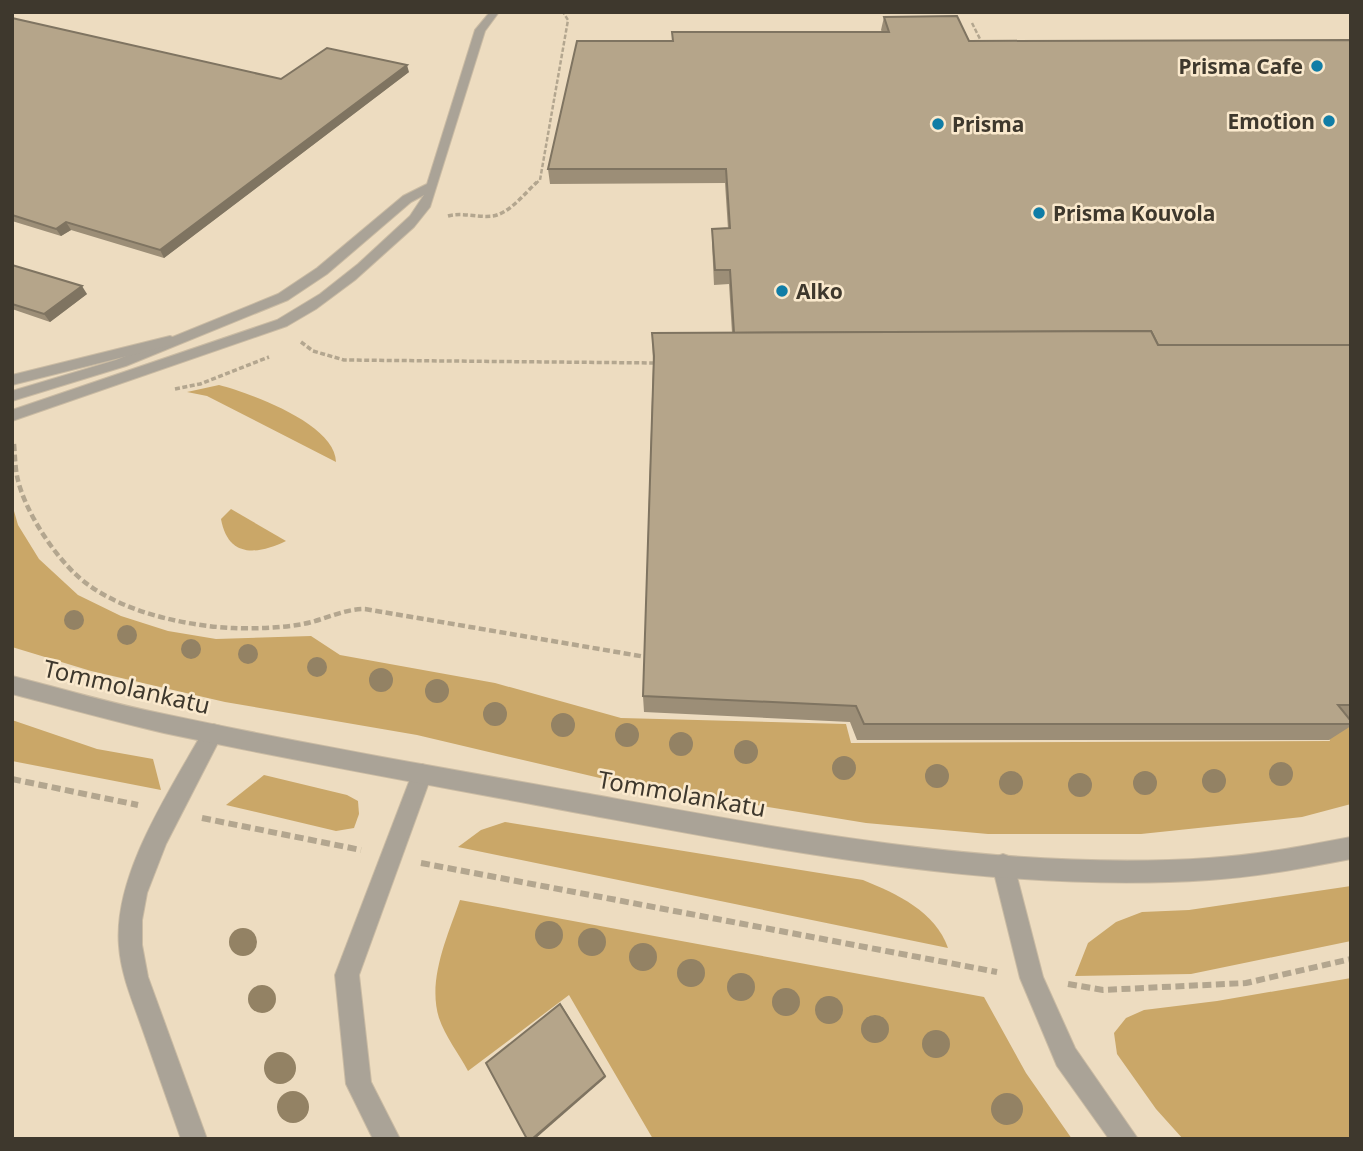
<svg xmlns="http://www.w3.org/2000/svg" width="1363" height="1151" viewBox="0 0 1363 1151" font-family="'Noto Sans',sans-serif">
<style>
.green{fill:#caa768}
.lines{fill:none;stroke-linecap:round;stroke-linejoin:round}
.service-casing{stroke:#cabba3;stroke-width:2}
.minor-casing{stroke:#cabba3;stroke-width:2}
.tertiary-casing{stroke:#cabba3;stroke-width:2}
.path-far3{stroke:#b3a68f;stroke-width:2.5;stroke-dasharray:4.5 2;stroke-linecap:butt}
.path-far2{stroke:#b3a68f;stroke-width:3.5;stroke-dasharray:5 2.5;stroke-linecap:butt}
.path-far1{stroke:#b3a68f;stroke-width:4.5;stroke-dasharray:7 3.5;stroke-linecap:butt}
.path{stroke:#b3a68f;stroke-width:6;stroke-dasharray:9 4.5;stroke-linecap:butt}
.service{fill:#aaa397;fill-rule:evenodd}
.minor{fill:#aaa397;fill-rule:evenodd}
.tertiary{fill:#aaa397;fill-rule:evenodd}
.tree{fill:#938264}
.wall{fill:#9c8e77}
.shaded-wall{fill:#7f7461}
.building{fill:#b5a58a;stroke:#7f7461;stroke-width:2}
.poi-dot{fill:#107da6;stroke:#fae9cd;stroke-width:2.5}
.labels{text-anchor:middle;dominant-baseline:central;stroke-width:5;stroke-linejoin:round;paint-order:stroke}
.far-poi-label{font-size:21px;font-weight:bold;fill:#3e382d;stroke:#fae9cd;text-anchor:start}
.street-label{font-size:24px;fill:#3e382d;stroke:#fae9cd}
</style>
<rect width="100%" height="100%" fill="#eddcc0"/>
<!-- green -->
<g class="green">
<path d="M219 385C250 393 336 424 336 462L207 396 187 392Z"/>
<path d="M12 504 18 525 39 559 78 595 121 616 168 631 216 639 311 636 340 655 495 683 621 718 846 724 851 743 1330 741 1323 721 1351 719V804L1302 817 1141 834H988L866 823 621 783 417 735 225 702 91 671 12 647Z"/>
<path d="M231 509 286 541C257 555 228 558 221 519Z"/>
<path d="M12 720 97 749 153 759 161 790 12 761Z"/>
<path d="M264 775 347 795 358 801 359 814 354 828 336 831 226 805Z"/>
<path d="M505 822 863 880C897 894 935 911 948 948L458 847 481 830Z"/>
<path d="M1351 886V941L1191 974 1075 976 1088 943 1116 922 1142 912 1189 910Z"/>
<path d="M460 900 984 997 1026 1073 1072 1139H653L569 995 468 1071C459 1054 445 1036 439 1018 427 980 448 935 460 900Z"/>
<path d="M1351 978V1139H1183L1156 1109 1117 1054 1114 1033 1126 1018 1144 1010 1217 1001Z"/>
</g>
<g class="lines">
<defs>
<path id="service" d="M422 764 429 767 432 774 359 975 371 1082 400 1139H373L346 1084 335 975 412 774 415 767Z"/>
<g id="minor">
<path d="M490 12H499L485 31 430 207 414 227 355 280 316 309 287 326 12 421V410L277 320 320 294 358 264 410 216 424 195 411 202 327 274 288 300 126 366 12 401V391L116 360 278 294 317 268 403 196 427 184 475 30Z"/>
<path d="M213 724 220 726 223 733 166 844 147 893 142 920V945L148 977 207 1139H181C168 1102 155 1065 142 1028 133 1002 121 975 119 946 113 873 172 788 206 726Z"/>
<path d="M1003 854 1011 857 1014 865 1043 977 1075 1048 1138 1139H1109L1057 1066 1020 978 992 865 995 857Z"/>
</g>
<g id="tertiary">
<path d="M170 336 175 338V344L12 385V375Z"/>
<path d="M12 676C63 689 113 704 164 714 300 743 437 767 573 791 780 828 999 872 1209 858 1257 855 1304 846 1351 837V859C1304 868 1257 877 1209 880 998 894 779 850 573 812 437 786 300 762 164 733 113 721 63 707 12 694Z"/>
</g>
</defs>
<!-- service casing -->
<use href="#service" class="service-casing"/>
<!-- minor casing -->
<use href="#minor" class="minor-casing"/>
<!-- tertiary casing -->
<use href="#tertiary" class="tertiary-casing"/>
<!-- path-far3 -->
<g class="path-far3">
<path d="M972 23 982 43"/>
<path d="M535 184 540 180 568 20 563 12"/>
</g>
<!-- path-far2 -->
<g class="path-far2">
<path d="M448 216C463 212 478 218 493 216 510 213 525 193 537 182"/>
<path d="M301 342 313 351 344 360 658 363"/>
<path d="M175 389 200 384 269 357"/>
</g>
<!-- path-far1 -->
<path class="path-far1" d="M14 444C15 455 15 466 17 476 24 512 60 566 90 586 128 613 187 626 233 628 254 629 281 628 303 624 324 620 343 609 365 609L646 657"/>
<!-- path -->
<g class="path">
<path d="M12 779 138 805"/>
<path d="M202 818 361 850"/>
<path d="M421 863 997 972"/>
<path d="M1068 984 1103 990 1246 983 1351 959"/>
</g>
<!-- service -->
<use href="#service" class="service"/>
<!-- minor -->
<use href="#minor" class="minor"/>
<!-- tertiary -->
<use href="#tertiary" class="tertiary"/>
</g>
<!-- trees -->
<g class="tree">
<circle cx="74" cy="620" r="10"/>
<circle cx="127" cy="635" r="10"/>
<circle cx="191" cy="649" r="10"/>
<circle cx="248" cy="654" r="10"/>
<circle cx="317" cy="667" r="10"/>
<circle cx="381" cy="680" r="12"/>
<circle cx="437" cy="691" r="12"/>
<circle cx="495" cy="714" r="12"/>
<circle cx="563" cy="725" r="12"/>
<circle cx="627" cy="735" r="12"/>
<circle cx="681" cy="744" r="12"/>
<circle cx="746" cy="752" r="12"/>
<circle cx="844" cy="768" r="12"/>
<circle cx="1281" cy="774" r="12"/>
<circle cx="937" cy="776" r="12"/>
<circle cx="1214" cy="781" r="12"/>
<circle cx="1011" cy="783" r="12"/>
<circle cx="1145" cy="783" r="12"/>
<circle cx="1080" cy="785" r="12"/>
<circle cx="549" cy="935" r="14"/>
<circle cx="243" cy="942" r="14"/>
<circle cx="592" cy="942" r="14"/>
<circle cx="643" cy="957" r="14"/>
<circle cx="691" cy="973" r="14"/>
<circle cx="741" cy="987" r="14"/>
<circle cx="262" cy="999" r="14"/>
<circle cx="786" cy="1002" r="14"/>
<circle cx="829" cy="1010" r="14"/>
<circle cx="875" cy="1029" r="14"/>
<circle cx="936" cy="1044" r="14"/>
<circle cx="280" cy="1068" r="16"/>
<circle cx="293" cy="1107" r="16"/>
<circle cx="1007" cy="1109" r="16"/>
</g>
<!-- wall -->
<g class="wall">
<path d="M884 17 969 41 1351 40V720H1350L1351 726 1329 740H857L850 722 644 712 643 696 653 363 652 333H732L729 284 714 285 712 243V229H728L725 183 550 184 548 169 672 41V32H882L881 30Z"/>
<path d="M12 18 281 79 409 72 164 258 71 230 61 236 12 221Z"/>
<path d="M12 265 87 294 50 322 12 309Z"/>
</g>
<!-- shaded-wall -->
<g class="shaded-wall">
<path d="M407 65 409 72 164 258 160 250Z"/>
<path d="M66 222 71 230 61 236 56 229Z"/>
<path d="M82 286 87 294 50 322 44 314Z"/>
<path d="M562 1006 606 1077 535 1139H532Z"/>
</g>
<!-- building -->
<g class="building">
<path d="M957 16 969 41 1351 40V345H1158L1151 331 734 333 730 270H715L712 229 730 228 726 169H548L577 41H673L672 32H889L884 17Z"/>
<path d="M12 18 281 79 327 48 407 65 160 250 66 222 56 229 12 215Z"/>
<path d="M12 265 82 286 44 314 12 304Z"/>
<path d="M1151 331 1158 345H1351V705H1338L1351 721V724H864L856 706 643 696 654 356 652 333Z"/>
<path d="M560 1004 605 1076 532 1139H527L486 1063Z"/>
</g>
<!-- markers -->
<g class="poi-dot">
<circle cx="1317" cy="66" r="7"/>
<circle cx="1329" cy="121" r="7"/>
<circle cx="938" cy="124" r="7"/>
<circle cx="1039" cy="213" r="7"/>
<circle cx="782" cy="291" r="7"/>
</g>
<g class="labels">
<!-- far-poi labels -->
<g class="far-poi-label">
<text x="1303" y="66" text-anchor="end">Prisma Cafe</text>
<text x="1315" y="121" text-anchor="end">Emotion</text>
<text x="952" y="124">Prisma</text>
<text x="1053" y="213">Prisma Kouvola</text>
<text x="796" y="291">Alko</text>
</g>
<!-- street labels -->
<g class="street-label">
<text transform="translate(127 686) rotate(13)">Tommolankatu</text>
<text transform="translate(682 793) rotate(10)">Tommolankatu</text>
</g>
</g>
<!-- border -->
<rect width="1363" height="1151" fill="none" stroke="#3e382d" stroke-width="28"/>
</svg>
